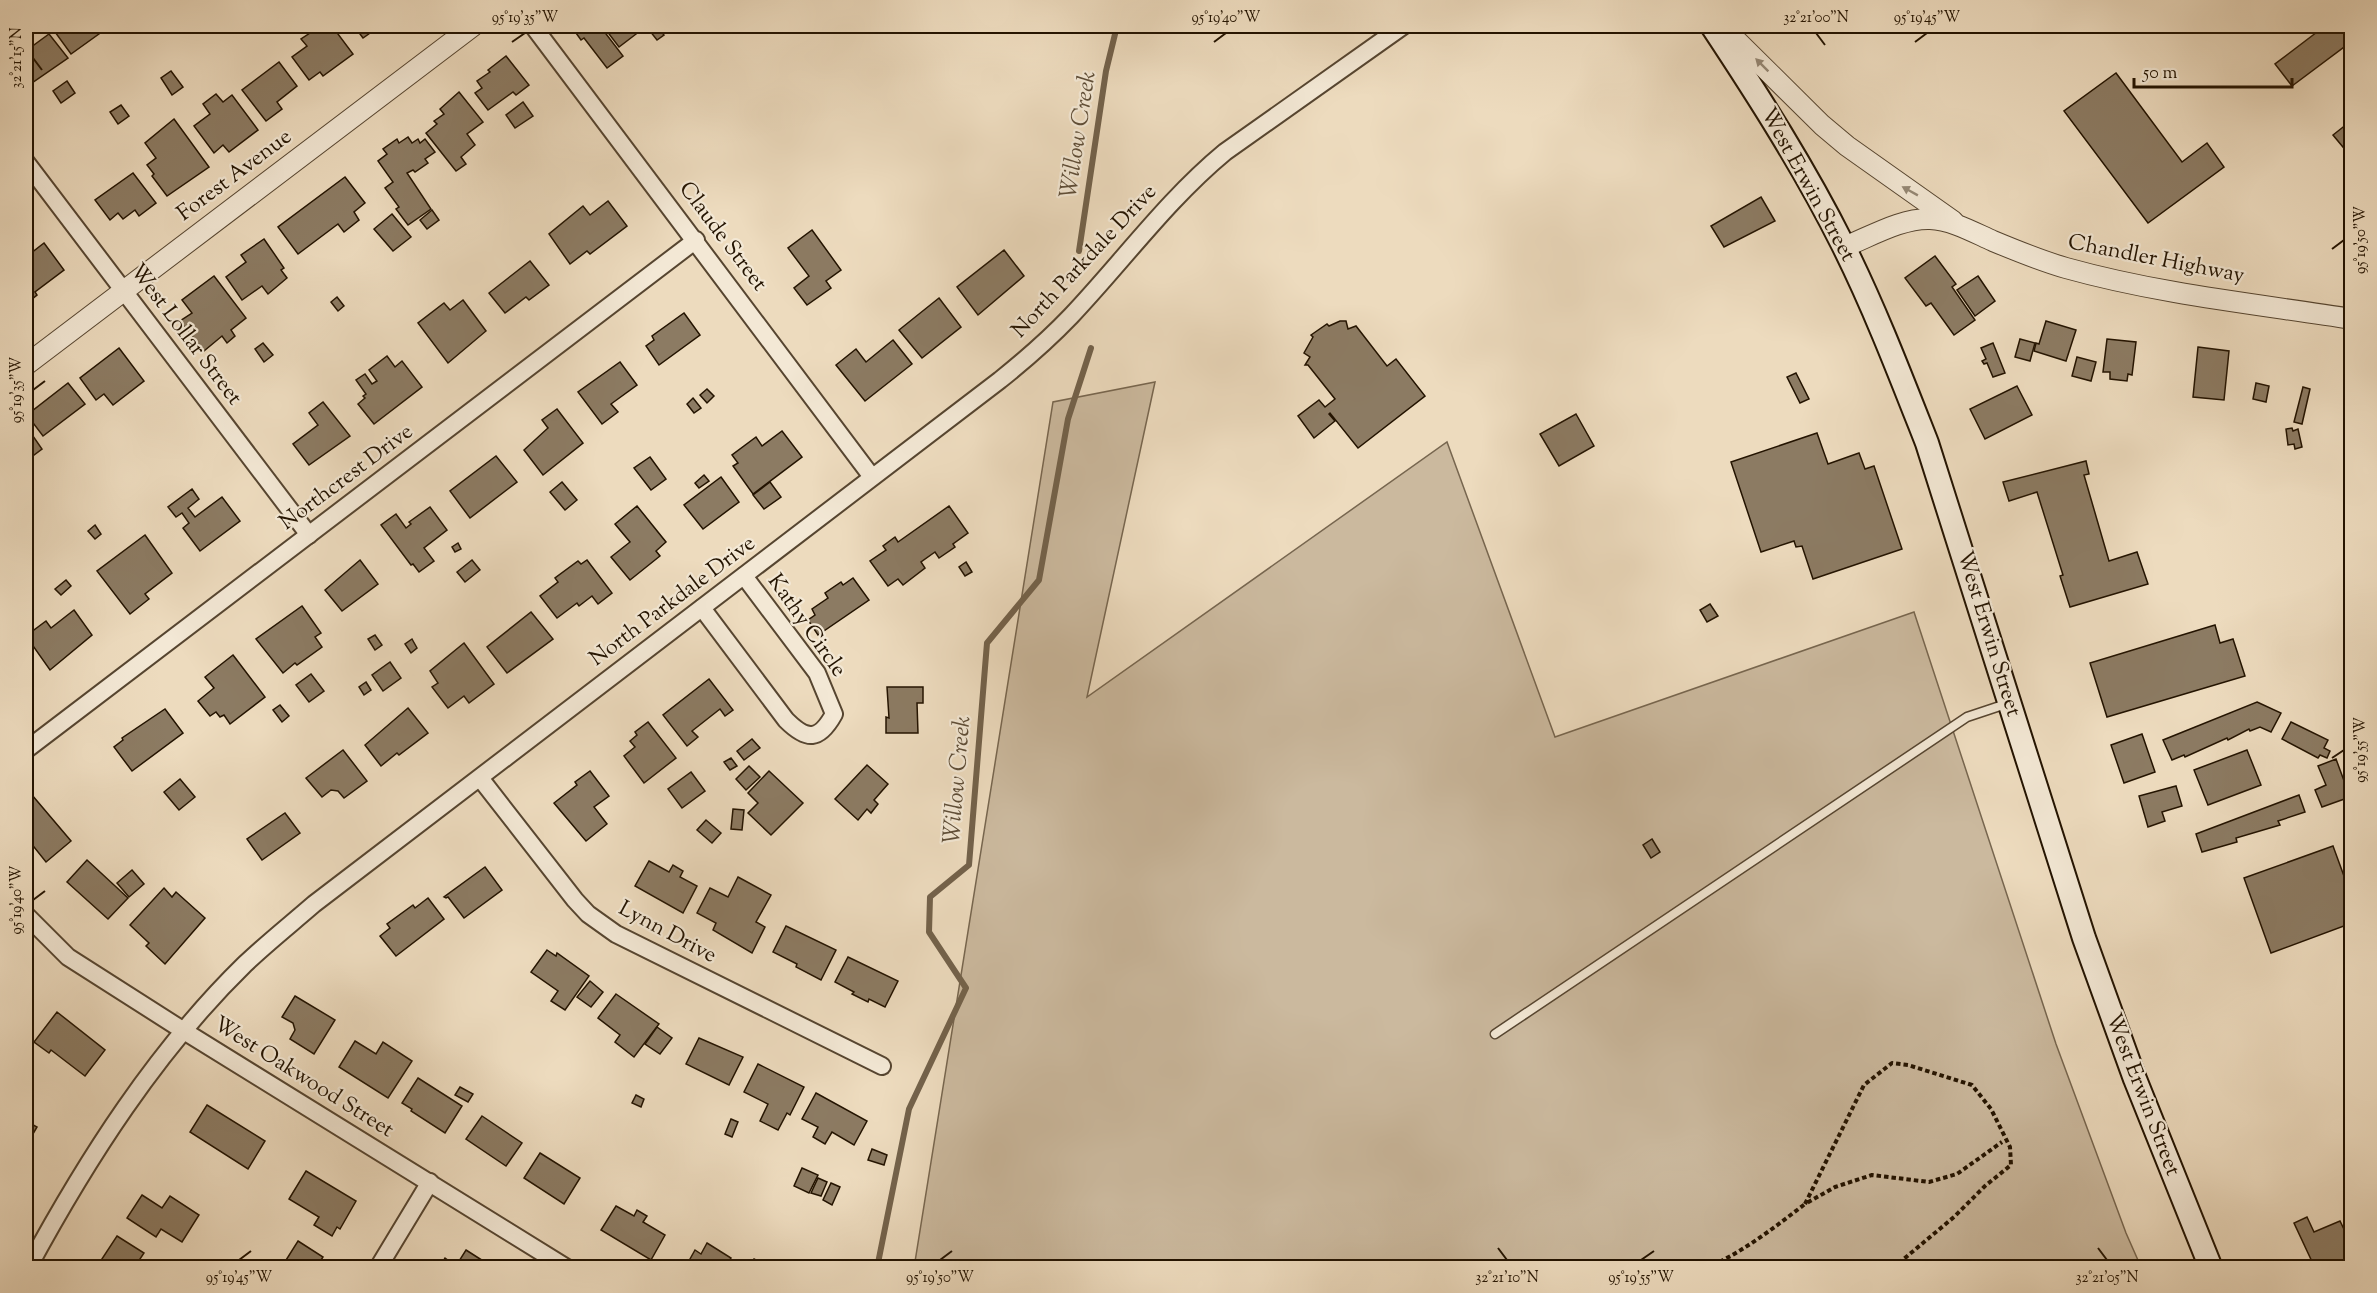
<svg xmlns="http://www.w3.org/2000/svg" width="2377" height="1293" viewBox="0 0 2377 1293" font-family="'Sorts Mill Goudy',serif">
<style>
.green{fill:#cbb99e;stroke:#77664f;stroke-width:1.5}
.lines{fill:none;stroke-linecap:round;stroke-linejoin:round}
.stream{stroke:#73624b;stroke-width:6}
.building{fill:#8c7b63;stroke:#231300;stroke-width:1.5}
.service-casing{stroke:#564530;stroke-width:11}
.minor-casing{stroke:#564530;stroke-width:20}
.tertiary-casing{stroke:#564530;stroke-width:22}
.secondary-casing{stroke:#231300;stroke-width:26}
.path{stroke:#231300;stroke-width:4;stroke-dasharray:4.5 3;stroke-linecap:butt}
.service{stroke:#f3e8d5;stroke-width:8}
.minor{stroke:#f3e8d5;stroke-width:16}
.tertiary{stroke:#f3e8d5;stroke-width:20}
.secondary{stroke:#f3e8d5;stroke-width:22}
.oneway{fill:#958875}
.ticks{fill:none;stroke:#231300;stroke-width:2}
.labels{text-anchor:middle;dominant-baseline:central;stroke-width:4.5;stroke-linejoin:round;paint-order:stroke}
.street-label{font-size:22px;fill:#231300;stroke:#f3e8d5}
.water-label{font-size:24px;font-style:italic;fill:#5f4e38;stroke:#f3e8d5}
.neatline{fill:none;stroke:#231300;stroke-width:2}
.ticks-label{font-size:15px;text-anchor:middle;fill:#231300}
</style>
<rect width="100%" height="100%" fill="#eddbbe"/>
<filter id="stains"><feTurbulence type="fractalNoise" baseFrequency=".00333" numOctaves="4"/><feColorMatrix values="0 0 0 0 .2 0 0 0 0 .09 0 0 0 0 .02 0 0 0 .5 -.17"/></filter>
<radialGradient id="worn" r=".72"><stop offset=".6" stop-color="#630" stop-opacity="0"/><stop offset="1" stop-color="#630" stop-opacity=".3"/></radialGradient>
<!-- green -->
<path class="green" d="M1155 382 1087 697 1447 442 1555 737 1914 612 2056 1044 2126 1233 2141 1267 914 1268 1053 402Z"/>
<g class="lines">
<!-- stream -->
<g class="stream">
<path d="M1079 251 1106 71 1117 26"/>
<path d="M877 1268 909 1109 966 988 929 932 930 897 969 865 987 643 1039 580 1068 419 1091 348"/>
</g>
</g>
<!-- building -->
<g class="building">
<path d="M63 26H110L71 54 55 32Z"/>
<path d="M310 26H332L353 54 323 76 320 72 309 80 292 57 307 46 301 39 313 31Z"/>
<path d="M354 26H380L363 38Z"/>
<path d="M571 26H600L623 56 607 68 584 38 581 40Z"/>
<path d="M603 26H635L640 31 619 47Z"/>
<path d="M646 26H657L664 35 657 40Z"/>
<path d="M2325 26H2352V41L2292 86 2275 64Z"/>
<path d="M49 34 68 58 26 87V49L27 50Z"/>
<path d="M506 56 529 85 516 95 513 92 488 110 475 93 482 88 477 81 490 72 488 70Z"/>
<path d="M279 62 297 86 277 102 282 109 266 121 242 90Z"/>
<path d="M171 71 183 87 172 95 161 78Z"/>
<path d="M2116 73 2182 162 2207 143 2224 167 2148 223 2064 111Z"/>
<path d="M67 81 75 93 61 103 53 91Z"/>
<path d="M459 92 483 122 467 134 475 145 461 157 466 164 456 171 426 133 437 124 434 121 444 114 440 109Z"/>
<path d="M216 94 223 102 232 95 258 130 229 152 223 145 214 153 194 126 210 114 203 104Z"/>
<path d="M523 102 533 116 515 128 506 115Z"/>
<path d="M121 105 129 116 118 124 110 112Z"/>
<path d="M174 119 209 167 167 196 152 176 154 174 147 165 156 158 145 143Z"/>
<path d="M2352 120V158L2333 135Z"/>
<path d="M408 137 412 143 418 139 420 143 425 139 435 152 425 159 428 163 415 172 413 170 407 173 431 209 408 225 396 209 399 207 385 188 393 182 378 161 387 154 383 149 397 139 399 143Z"/>
<path d="M133 173 156 203 139 216 135 210 123 219 118 213 110 220 95 200Z"/>
<path d="M345 177 365 203 354 212 359 220 344 232 338 224 298 254 278 227Z"/>
<path d="M1761 197 1775 221 1724 247 1711 226Z"/>
<path d="M608 201 627 226 590 254 587 251 570 264 549 234 583 206 590 215Z"/>
<path d="M432 210 439 220 427 229 420 220Z"/>
<path d="M392 214 411 237 393 251 374 229Z"/>
<path d="M812 230 841 270 826 281 831 288 807 305 794 288 809 276 788 248Z"/>
<path d="M264 239 284 268 281 270 287 278 268 294 262 286 242 300 226 277 246 262 241 255Z"/>
<path d="M44 243 64 270 35 292 37 295 26 304V257Z"/>
<path d="M1004 250 1024 276 978 315 957 287Z"/>
<path d="M1935 256 1956 284 1952 287 1975 320 1954 335 1931 303 1926 306 1905 278Z"/>
<path d="M530 261 549 285 529 300 526 297 505 313 489 293Z"/>
<path d="M214 276 246 318 231 330 235 336 227 343 222 336 204 351 180 321 192 313 182 300Z"/>
<path d="M1978 276 1995 301 1975 316 1957 290Z"/>
<path d="M337 297 344 306 338 311 331 302Z"/>
<path d="M939 298 961 327 922 358 899 330Z"/>
<path d="M463 300 486 331 448 363 418 323 444 303 450 310Z"/>
<path d="M684 313 700 335 659 365 646 346 654 340 652 336Z"/>
<path d="M1340 321H1346L1348 329 1356 326 1387 366 1396 359 1425 396 1358 448 1330 413 1329 414 1335 421 1314 438 1298 416 1319 400 1325 407 1335 399 1308 365H1305L1310 357 1304 353 1313 337 1311 335 1327 324 1329 326Z"/>
<path d="M2046 321 2076 330 2066 361 2034 351 2036 343 2039 344Z"/>
<path d="M2020 339 2035 343 2030 361 2015 357Z"/>
<path d="M2107 339 2136 342 2132 375 2128 374 2127 381 2110 379V372H2103Z"/>
<path d="M893 340 912 364 865 401 836 365 856 349 866 362Z"/>
<path d="M263 343 273 355 264 362 255 349Z"/>
<path d="M1993 343 2005 373 1993 377 1987 363 1984 364 1982 361 1986 359 1981 348Z"/>
<path d="M2198 347 2229 351 2224 400 2193 397Z"/>
<path d="M119 348 144 381 113 405 104 394 96 400 80 378Z"/>
<path d="M387 356 395 367 402 361 422 387 374 424 358 404 365 398 363 396 366 394 356 380 365 374 372 384 377 381 369 370Z"/>
<path d="M2077 357 2096 362 2091 381 2072 376Z"/>
<path d="M620 362 637 385 611 404 618 412 602 424 578 392Z"/>
<path d="M1796 373 1809 399 1800 403 1787 377Z"/>
<path d="M68 383 85 404 43 436 27 415Z"/>
<path d="M2256 383 2269 386 2266 402 2253 399Z"/>
<path d="M2017 386 2032 415 1985 439 1970 409Z"/>
<path d="M2303 387 2310 389 2302 424 2294 422Z"/>
<path d="M707 389 714 396 707 403 700 395Z"/>
<path d="M693 398 701 408 694 413 687 404Z"/>
<path d="M323 402 350 436 309 465 293 444 318 425 309 413Z"/>
<path d="M557 409 583 443 543 475 524 450 548 428 542 420Z"/>
<path d="M1576 414 1594 446 1559 466 1540 434Z"/>
<path d="M26 426 42 449 26 461Z"/>
<path d="M2292 428 2293 431 2298 429 2302 447 2295 449 2294 444 2288 445 2286 429Z"/>
<path d="M782 431 802 457 753 494 733 466 738 463 732 455 756 437 762 446Z"/>
<path d="M1817 433 1828 464 1859 453 1865 469 1874 466 1902 549 1813 579 1802 546 1796 547 1794 541 1761 552 1731 462Z"/>
<path d="M496 456 517 482 470 518 450 491Z"/>
<path d="M650 457 666 479 651 490 634 468Z"/>
<path d="M2086 461 2089 474 2084 475 2109 561 2137 552 2148 584 2070 607 2060 576 2063 575 2037 492 2009 501 2003 482Z"/>
<path d="M704 475 709 481 699 488 695 483Z"/>
<path d="M721 477 739 502 703 529 684 505Z"/>
<path d="M562 482 577 500 565 510 550 492Z"/>
<path d="M770 482 781 497 764 509 753 495Z"/>
<path d="M192 489 199 499 188 508 195 517 222 497 240 521 200 551 183 528 189 523 182 513 176 517 168 507Z"/>
<path d="M637 506 666 542 656 551 660 556 630 580 611 557 630 542 615 524Z"/>
<path d="M949 506 968 533 953 544 955 547 939 558 935 552 921 562 925 568 903 585 898 579 888 586 870 561 886 550 883 546 895 537 898 542Z"/>
<path d="M430 507 447 530 424 548 434 561 419 572 413 564 411 565 381 525 396 514 406 528 411 524 409 522Z"/>
<path d="M95 525 101 534 95 539 88 531Z"/>
<path d="M145 535 172 573 145 594 149 599 130 614 97 571Z"/>
<path d="M458 543 461 549 455 552 452 547Z"/>
<path d="M360 560 378 584 342 611 325 590Z"/>
<path d="M472 560 480 570 465 582 457 572Z"/>
<path d="M587 560 612 593 598 604 592 596 579 606 577 603 557 618 540 596 558 582 555 578 578 561 581 564Z"/>
<path d="M966 562 972 572 965 576 959 567Z"/>
<path d="M853 578 869 600 818 635 808 620 815 615 812 609 828 598 825 593 841 582 843 585Z"/>
<path d="M66 580 71 586 61 595 55 589Z"/>
<path d="M1710 604 1718 616 1707 622 1700 610Z"/>
<path d="M302 606 321 633 315 637 322 647 297 665 295 663 283 673 256 639Z"/>
<path d="M74 610 92 635 50 670 26 636 46 621 51 628Z"/>
<path d="M531 612 553 639 507 673 487 647Z"/>
<path d="M2215 625 2220 643 2233 639 2245 676 2107 717 2090 663Z"/>
<path d="M375 635 382 645 375 650 368 639Z"/>
<path d="M412 639 417 648 411 653 405 644Z"/>
<path d="M464 643 494 684 469 703 464 696 448 708 432 687 438 683 430 671Z"/>
<path d="M233 655 265 697 230 724 224 715 220 717 216 712 210 716 198 701 214 688 205 677Z"/>
<path d="M390 662 401 678 383 691 372 675Z"/>
<path d="M311 674 324 691 309 702 296 685Z"/>
<path d="M709 679 733 710 725 716 720 709 692 731 698 737 687 746 663 715Z"/>
<path d="M366 682 371 690 364 695 359 687Z"/>
<path d="M887 687H923V703H917L918 733H886V717L889 718Z"/>
<path d="M2257 702 2281 713 2271 732 2260 727 2250 731 2249 729 2228 740 2227 738 2185 757 2184 755 2172 760 2163 740Z"/>
<path d="M280 705 289 716 282 722 273 710Z"/>
<path d="M408 708 428 733 399 755 397 753 381 766 365 745Z"/>
<path d="M165 709 183 733 132 771 114 747 123 740 122 738Z"/>
<path d="M648 722 676 758 644 783 624 756 635 747 630 741 637 735 635 732Z"/>
<path d="M2291 722 2328 740 2324 748 2330 751 2327 758 2320 755 2318 758 2282 739Z"/>
<path d="M2142 734 2155 772 2124 783 2111 745Z"/>
<path d="M752 739 760 748 744 760 737 751Z"/>
<path d="M343 750 367 781 344 798 338 791 331 790 322 797 306 778Z"/>
<path d="M2247 750 2261 785 2208 805 2194 770Z"/>
<path d="M731 758 737 766 730 770 724 762Z"/>
<path d="M2336 759 2350 797 2322 807 2315 790 2326 785 2318 766Z"/>
<path d="M867 765 888 784 874 800 878 804 871 813 867 809 858 820 835 799Z"/>
<path d="M749 766 760 777 746 790 736 779Z"/>
<path d="M590 771 609 796 594 807 607 824 586 841 554 803 577 785 575 782Z"/>
<path d="M769 771 803 803 771 835 748 813 758 803 748 793Z"/>
<path d="M691 772 705 791 682 808 668 789Z"/>
<path d="M180 779 195 797 179 810 164 792Z"/>
<path d="M2176 786 2182 806 2162 812 2165 821 2148 827 2139 796Z"/>
<path d="M32 795 71 841 46 862 26 837V800Z"/>
<path d="M2299 795 2305 812 2278 821 2280 825 2236 838 2237 842 2202 852 2196 834Z"/>
<path d="M733 809 744 810 742 830 731 829Z"/>
<path d="M285 813 300 833 262 860 247 839Z"/>
<path d="M706 820 721 833 712 843 697 830Z"/>
<path d="M1652 839 1660 852 1651 858 1643 845Z"/>
<path d="M2333 846 2352 898V923L2271 953 2244 878Z"/>
<path d="M87 860 128 898 108 919 67 882Z"/>
<path d="M649 861 669 872 673 865 683 871 680 877 697 886 683 913 635 886Z"/>
<path d="M485 867 502 890 464 918 448 897 446 898 444 897Z"/>
<path d="M132 870 144 884 129 897 117 883Z"/>
<path d="M738 877 771 895 756 922 765 927 752 953 713 930 716 923 697 913 710 888 728 897Z"/>
<path d="M164 888 172 897 176 892 205 918 165 964 146 946 149 943 130 925Z"/>
<path d="M428 898 444 919 396 956 380 936 390 928 387 924 413 905 415 908Z"/>
<path d="M786 926 836 950 821 980 796 967 797 964 773 952Z"/>
<path d="M2352 929V945L2345 931Z"/>
<path d="M547 950 556 956 557 953 589 976 565 1010 551 1001 558 991 531 972Z"/>
<path d="M848 957 898 981 885 1007 869 999 868 1002 852 994 854 992 835 982Z"/>
<path d="M590 981 603 992 591 1007 577 997Z"/>
<path d="M616 994 659 1024 634 1057 615 1042 620 1035 598 1018Z"/>
<path d="M295 996 335 1020 314 1054 290 1039 295 1030 293 1023 282 1017Z"/>
<path d="M57 1012 105 1050 85 1076 51 1050 49 1053 34 1042Z"/>
<path d="M657 1027 672 1038 660 1054 645 1044Z"/>
<path d="M699 1038 743 1057 729 1085 686 1064Z"/>
<path d="M355 1041 376 1054 383 1042 412 1061 388 1098 339 1067Z"/>
<path d="M758 1064 804 1087 790 1115 787 1113 778 1130 760 1121 768 1104 744 1092Z"/>
<path d="M418 1078 462 1106 445 1133 411 1111 412 1109 402 1103Z"/>
<path d="M460 1087 473 1094 468 1102 455 1095Z"/>
<path d="M816 1093 867 1121 854 1145 832 1132 825 1144 813 1137 818 1127 802 1119Z"/>
<path d="M636 1095 644 1099 641 1107 632 1103Z"/>
<path d="M207 1105 265 1141 248 1169 190 1132Z"/>
<path d="M482 1116 522 1143 506 1166 466 1139Z"/>
<path d="M731 1119 738 1122 732 1137 725 1134Z"/>
<path d="M26 1121 37 1127 26 1146Z"/>
<path d="M872 1149 887 1155 884 1165 868 1160Z"/>
<path d="M540 1153 580 1178 564 1204 524 1178Z"/>
<path d="M802 1168 818 1175 809 1193 794 1186Z"/>
<path d="M306 1171 356 1201 340 1229 337 1227 332 1236 314 1225 319 1217 289 1199Z"/>
<path d="M818 1178 827 1182 821 1196 811 1193Z"/>
<path d="M831 1183 840 1187 832 1205 823 1200Z"/>
<path d="M142 1195 162 1208 170 1196 199 1215 182 1242 161 1229 156 1237 127 1218Z"/>
<path d="M616 1206 634 1216 637 1210 647 1216 643 1222 665 1235 651 1260 601 1230Z"/>
<path d="M2307 1217 2314 1232 2340 1221 2352 1246V1268H2315L2294 1223Z"/>
<path d="M117 1236 144 1253 134 1268H96Z"/>
<path d="M298 1241 323 1257 316 1268H281Z"/>
<path d="M707 1243 731 1258 725 1268H685L695 1250 701 1254Z"/>
<path d="M466 1250 488 1264 485 1268H439L445 1258 456 1266Z"/>
<path d="M754 1259 764 1264 762 1268H745L747 1265 750 1267Z"/>
</g>
<g class="lines">
<defs>
<path id="service" d="M1495 1034 1967 717 2009 703"/>
<g id="minor">
<path d="M533 26 872 477"/>
<path d="M26 162 309 535"/>
<path d="M702 608 786 720C807 741 819 741 834 714L817 673 744 576"/>
<path d="M26 750 696 240"/>
<path d="M480 778 575 900 588 914 616 934 882 1066"/>
<path d="M26 915 68 957 184 1031 567 1268"/>
<path d="M28 1268C87 1159 156 1051 245 964 267 943 291 924 314 904L1000 380C1025 360 1049 339 1071 316 1123 261 1167 200 1225 152L1403 26"/>
<path d="M378 1268 430 1182"/>
</g>
<g id="tertiary">
<path d="M1722 26 1822 125 1847 146 1953 221"/>
<path d="M1844 247C1870 237 1901 218 1930 219 1952 220 1973 232 1993 241 2017 251 2041 261 2066 268 2159 294 2256 304 2352 319"/>
<path d="M26 365 473 26"/>
</g>
<path id="secondary" d="M1712 26C1759 97 1805 169 1843 245 1875 309 1901 377 1927 443L2084 938 2135 1079 2211 1268"/>
</defs>
<!-- service casing -->
<use href="#service" class="service-casing"/>
<!-- minor casing -->
<use href="#minor" class="minor-casing"/>
<!-- tertiary casing -->
<use href="#tertiary" class="tertiary-casing"/>
<!-- secondary casing -->
<use href="#secondary" class="secondary-casing"/>
<!-- path -->
<g class="path">
<path d="M1706 1268C1742 1253 1775 1227 1805 1204"/>
<path d="M1893 1268 1954 1217 1985 1186 2011 1165 2010 1147 1991 1109 1972 1085 1908 1065 1892 1063 1864 1085 1805 1204 1835 1187 1872 1175 1929 1182 1957 1174 2002 1142"/>
</g>
<!-- service -->
<use href="#service" class="service"/>
<!-- minor -->
<use href="#minor" class="minor"/>
<!-- tertiary -->
<use href="#tertiary" class="tertiary"/>
<!-- secondary -->
<use href="#secondary" class="secondary"/>
</g>
<!-- one-way arrows -->
<defs><path id="oneway-solid" d="M-6-.8H1V-3.2L6.5 0L1 3.2V.8H-6Z" transform="scale(1.5)"/></defs>
<g class="oneway">
<use href="#oneway-solid" transform="translate(1762 65) rotate(-135)"/>
<use href="#oneway-solid" transform="translate(1910 191) rotate(-151)"/>
</g>
<!-- ticks -->
<path class="ticks" d="M1816 33 1825 45M512 42 525 33M1214 42 1226 33M1915 42 1927 33M33 58 42 70M2332 249 2344 240M33 390 45 381M2332 758 2344 750M33 900 45 891M1498 1248 1507 1260M2098 1248 2107 1260M239 1260 251 1251M940 1260 952 1251M1641 1260 1654 1251"/>
<g class="labels">
<!-- street labels -->
<g class="street-label">
<text transform="translate(235 176) rotate(-37)">Forest Avenue</text>
<text transform="translate(1807 185) rotate(61)">West Erwin Street</text>
<text transform="translate(722 237) rotate(53)">Claude Street</text>
<text transform="translate(2156 260) rotate(11)">Chandler Highway</text>
<text transform="translate(1085 262) rotate(-47)">North Parkdale Drive</text>
<text transform="translate(185 335) rotate(53)">West Lollar Street</text>
<text transform="translate(347 478) rotate(-37)">Northcrest Drive</text>
<text transform="translate(673 602) rotate(-37)">North Parkdale Drive</text>
<text transform="translate(806 626) rotate(55)">Kathy Circle</text>
<text transform="translate(1988 634) rotate(73)">West Erwin Street</text>
<text transform="translate(667 933) rotate(28)">Lynn Drive</text>
<text transform="translate(303 1078) rotate(32)">West Oakwood Street</text>
<text transform="translate(2142 1095) rotate(69)">West Erwin Street</text>
</g>
<!-- water labels -->
<g class="water-label">
<text transform="translate(1079 135) rotate(-81)">Willow Creek</text>
<text transform="translate(958 780) rotate(-85)">Willow Creek</text>
</g>
</g>
<!-- margin -->
<rect width="2377" height="1293" fill="none" stroke="#eddbbe" stroke-width="66"/>
<!-- scale -->
<path d="M2134 78v9h158v-9" fill="none" stroke="#231300" stroke-width="3"/>
<text x="2143" y="78" font-size="18" fill="#231300" stroke="#f3e8d5" stroke-width="4.5" paint-order="stroke">50 m</text>
<rect x="33" y="33" width="2311" height="1227" class="neatline"/>
<g class="ticks-label">
<text x="525" y="22">95°19'35"W</text>
<text x="1226" y="22">95°19'40"W</text>
<text x="1816" y="22">32°21'00"N</text>
<text x="1927" y="22">95°19'45"W</text>
<text transform="translate(16 58) rotate(-90)" y="5">32°21'15"N</text>
<text transform="translate(2360 240) rotate(-90)" y="5">95°19'50"W</text>
<text transform="translate(16 390) rotate(-90)" y="5">95°19'35"W</text>
<text transform="translate(2360 750) rotate(-90)" y="5">95°19'55"W</text>
<text transform="translate(16 900) rotate(-90)" y="5">95°19'40"W</text>
<text x="239" y="1282">95°19'45"W</text>
<text x="940" y="1282">95°19'50"W</text>
<text x="1507" y="1282">32°21'10"N</text>
<text x="1641" y="1282">95°19'55"W</text>
<text x="2107" y="1282">32°21'05"N</text>
</g>
<rect width="100%" height="100%" filter="url(#stains)"/>
<rect width="100%" height="100%" fill="url(#worn)"/>
</svg>
